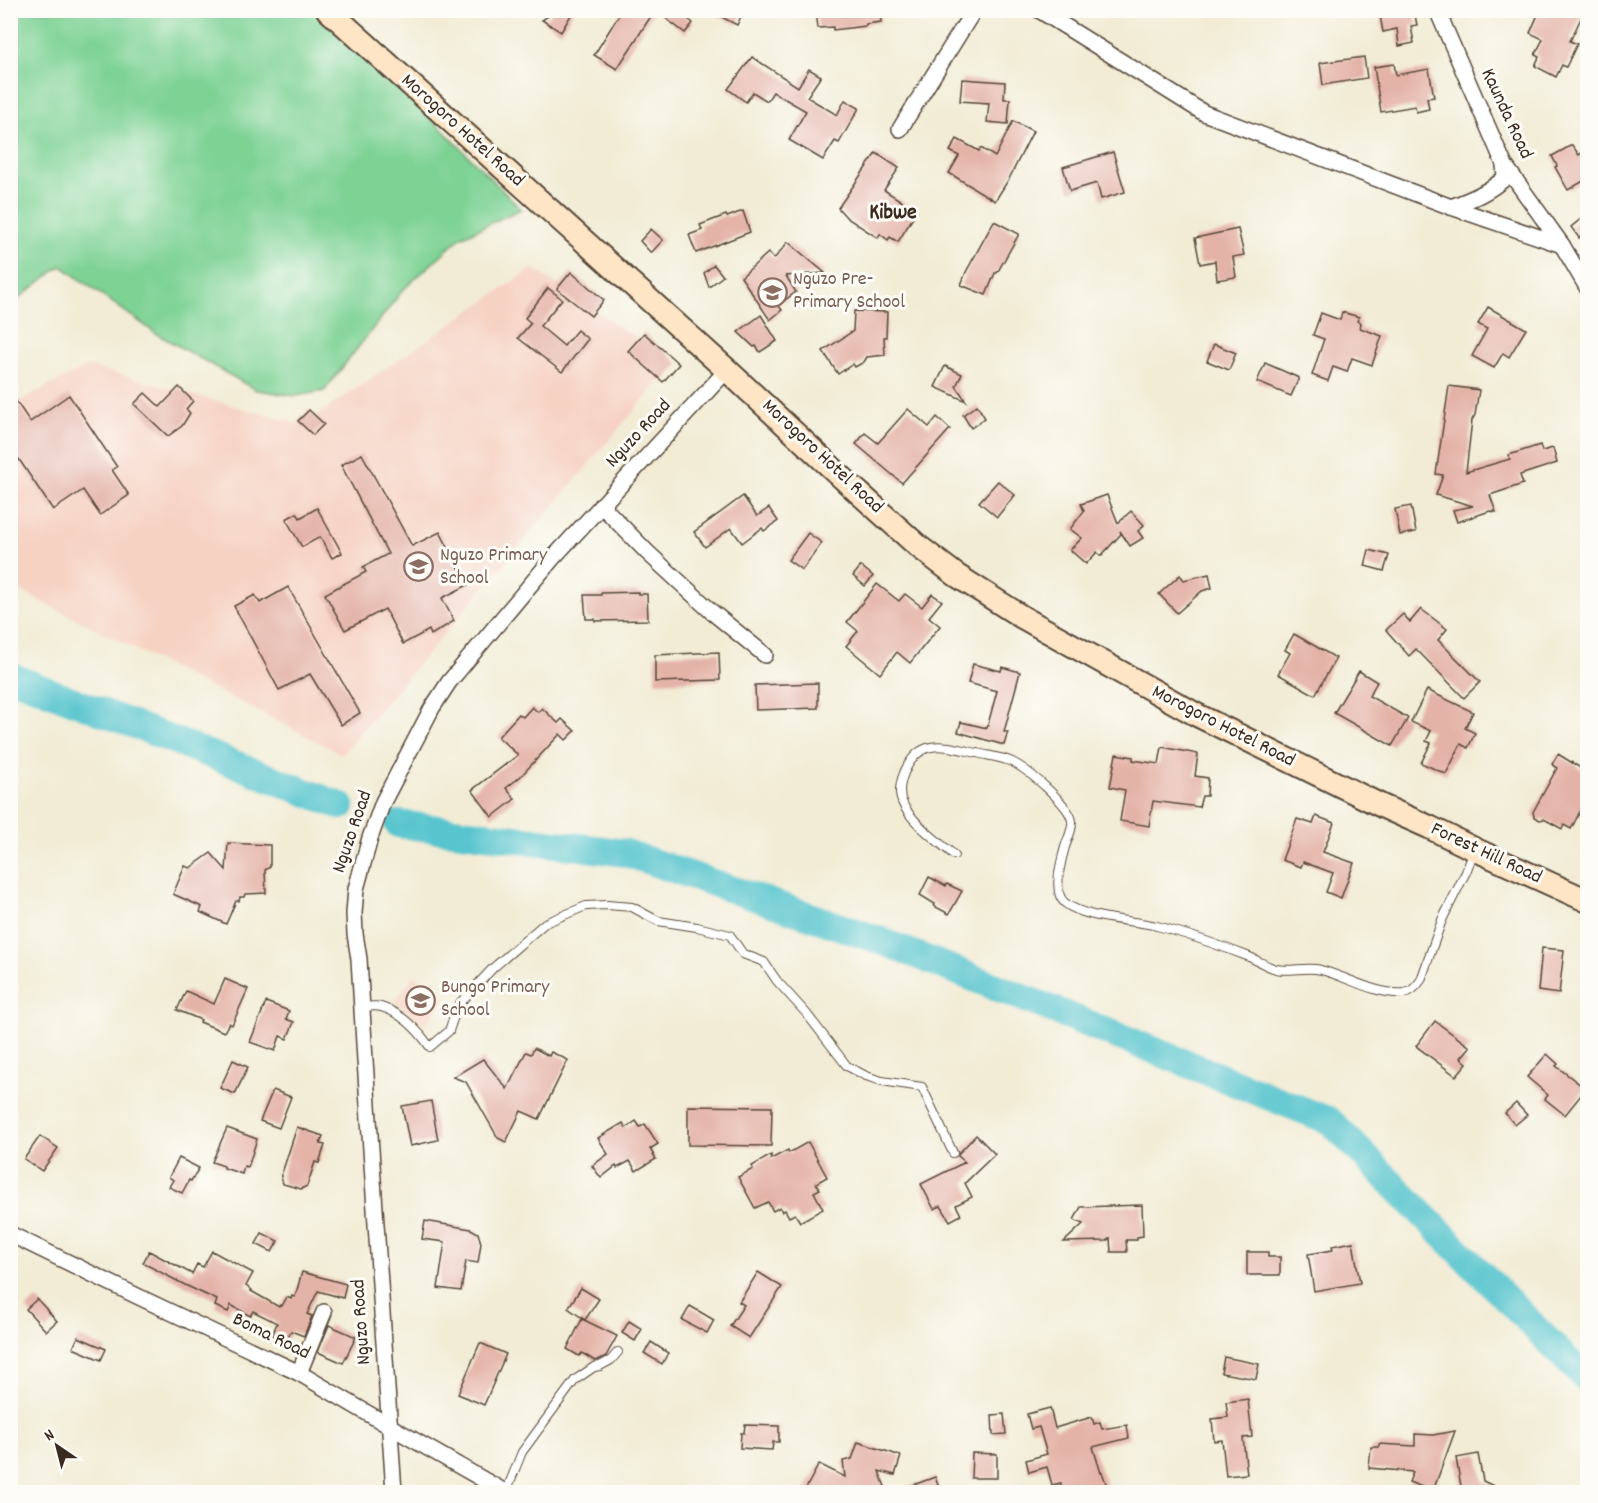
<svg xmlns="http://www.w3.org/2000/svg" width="1598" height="1503" viewBox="0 0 1598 1503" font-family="Dekko,sans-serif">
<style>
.built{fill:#f6d2c3}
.green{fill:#7dd294;stroke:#5c7e59;stroke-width:1.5}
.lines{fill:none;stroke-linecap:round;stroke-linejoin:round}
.river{stroke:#58c5ce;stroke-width:28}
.building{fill:#e4b3a8}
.lane-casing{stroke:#564739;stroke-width:10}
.street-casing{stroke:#564739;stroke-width:18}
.secondary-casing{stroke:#564739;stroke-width:26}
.lane{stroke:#fff;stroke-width:8}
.street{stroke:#fff;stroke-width:15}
.secondary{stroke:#fee5c5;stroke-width:22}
.labels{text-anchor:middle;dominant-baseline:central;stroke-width:6;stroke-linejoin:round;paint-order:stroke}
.street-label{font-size:20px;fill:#3b2a1e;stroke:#fdfcf7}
.education-label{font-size:20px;fill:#785e54;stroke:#fdfcf7;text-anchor:start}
.quarter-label{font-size:22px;font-weight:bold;fill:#3b2a1e;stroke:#fdfcf7}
</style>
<rect width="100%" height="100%" fill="#fdfcf7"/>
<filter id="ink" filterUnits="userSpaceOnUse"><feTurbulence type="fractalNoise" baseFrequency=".0167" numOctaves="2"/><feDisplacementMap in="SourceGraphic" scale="12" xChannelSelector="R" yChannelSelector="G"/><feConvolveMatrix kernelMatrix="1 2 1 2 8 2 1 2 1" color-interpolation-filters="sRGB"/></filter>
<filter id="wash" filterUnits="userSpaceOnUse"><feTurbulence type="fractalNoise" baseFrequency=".008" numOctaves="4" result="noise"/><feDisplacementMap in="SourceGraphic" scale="24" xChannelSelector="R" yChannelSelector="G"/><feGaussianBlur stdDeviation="1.35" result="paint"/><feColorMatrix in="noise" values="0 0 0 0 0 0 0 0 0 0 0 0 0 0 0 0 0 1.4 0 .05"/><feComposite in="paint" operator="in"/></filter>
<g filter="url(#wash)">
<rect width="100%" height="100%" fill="#f2ecd5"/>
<!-- built -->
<g class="built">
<path d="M533 268 674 364 342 754 11 586V405L88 366 303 425Z"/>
<path d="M414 975 445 998 425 1025 394 1001Z"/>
</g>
<!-- green -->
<path class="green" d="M11 11H325L521 209 461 237 403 290 324 391 296 396 256 390 157 334 61 266 11 304Z"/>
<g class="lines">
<!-- river -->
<g class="river">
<path d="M10 676 341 806"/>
<path d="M398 824 626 853 879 940 1330 1121 1588 1381"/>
</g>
</g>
<g id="blocks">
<!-- building -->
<g class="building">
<path d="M553 10H574L561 32 542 20 550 15Z"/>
<path d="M622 10H655L617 69 594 55Z"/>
<path d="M655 10H677L693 23 685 33Z"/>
<path d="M708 10H744L737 25Z"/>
<path d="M816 10H880L881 22 866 24V26L833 30V27L818 28Z"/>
<path d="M1379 10H1414L1417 25 1411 26 1414 43 1399 46 1397 29 1383 32Z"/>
<path d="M1540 10H1585L1570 41 1577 44 1566 67 1562 65 1556 77 1535 66 1539 57 1535 55 1543 39 1530 33Z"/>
<path d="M752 57 798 87 809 69 821 76 807 97 837 115 845 100 859 108 839 143 835 141 823 160 789 140 806 111 773 92 767 101 753 92 746 102 728 89Z"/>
<path d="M1364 57 1367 78 1323 85 1320 63Z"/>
<path d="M1394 64 1396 75 1429 69 1434 97 1427 98 1429 109 1416 112 1415 106 1381 112 1374 67Z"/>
<path d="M962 79 1005 82 1004 99H1010L1008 124 987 122 989 103 960 101Z"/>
<path d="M1013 121 1033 131 1009 179 995 201 949 173 959 156 950 151 957 139 979 151 981 148 995 157Z"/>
<path d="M1572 145 1579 155 1587 150V179L1568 190 1555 167 1557 166 1552 156Z"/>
<path d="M1113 152 1125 192 1101 199 1097 183 1070 191 1063 167Z"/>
<path d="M876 153 899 168 884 190 917 211 898 242 890 237 888 240 880 234 878 238 847 218 838 208Z"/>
<path d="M743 211 750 232 696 253 689 235 702 230 700 225 726 215 727 217Z"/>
<path d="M1587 214V232L1579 238 1571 227Z"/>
<path d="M994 221 1019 234 997 273H995L986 295 961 285 966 272Z"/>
<path d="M651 229 663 240 651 253 640 241Z"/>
<path d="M1238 229 1244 255 1233 257 1236 277 1217 280 1215 261 1200 264 1195 238Z"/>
<path d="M788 242 825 273 786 276 796 292 778 305 782 310 770 320 741 277 768 253 774 259Z"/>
<path d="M714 265 723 276 709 287 704 273Z"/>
<path d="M571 272 604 300 591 316 557 289Z"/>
<path d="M548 288 562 299 540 326 564 346 577 330 588 339 562 372 518 338 531 323 525 318Z"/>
<path d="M1488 307 1526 329 1509 357 1503 353 1494 368 1472 356 1487 329 1478 324Z"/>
<path d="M854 311 887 312 886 337H884L885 355 867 357 864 362 855 367 853 364 838 374 823 351 853 331Z"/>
<path d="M1342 312 1359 317 1357 321 1361 323 1360 328 1382 336 1372 365 1352 358 1347 372 1333 367 1328 381 1312 375 1324 339 1313 335 1321 313 1340 320Z"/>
<path d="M761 315 777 341 760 352 756 346 754 347 738 332Z"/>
<path d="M644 333 679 364 663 382 628 351Z"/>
<path d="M1214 344 1236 353 1229 370 1207 361Z"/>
<path d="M1265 363 1299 378 1291 396 1257 382Z"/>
<path d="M945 366 962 374 956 386 966 401 935 387Z"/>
<path d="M1449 386 1479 390 1475 415 1472 420 1466 472 1510 459 1509 455 1540 445 1542 451 1553 448 1557 463 1520 475 1523 484 1490 495 1496 512 1490 511 1457 522 1453 510 1473 506 1436 495 1443 475 1436 474Z"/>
<path d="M179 387 193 401 186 409 190 413 182 426 168 436 134 404 145 393 160 407Z"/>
<path d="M10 392 30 422 69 395 117 467 112 470 129 495 100 515 83 490 53 510 10 446Z"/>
<path d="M977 405 985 418 971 428 963 415Z"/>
<path d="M908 409 929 427 937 417 950 429 902 483 856 444 865 433 878 443Z"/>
<path d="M309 410 324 424 313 435 298 421Z"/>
<path d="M362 454 412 546 440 532 468 585 442 598 454 621 431 635 429 630 403 644 385 609 345 630 325 594 366 572 363 567 388 554 341 465Z"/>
<path d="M998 481 1015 495 997 517 979 502Z"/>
<path d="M1107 495 1118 523 1131 511 1144 525 1138 531 1143 538 1130 546 1120 531 1121 534 1101 556 1097 552 1086 564 1070 550 1082 538 1070 529 1084 511 1081 504Z"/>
<path d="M743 496 757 516 769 508 778 521 764 531 762 528 742 543 731 528 705 547 694 532Z"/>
<path d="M1411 506 1416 532 1400 535 1395 509Z"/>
<path d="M317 508 342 553 332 558 320 537 302 547 286 519 297 513 300 518Z"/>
<path d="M808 533 822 543 802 570 788 560Z"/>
<path d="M1369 550 1389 555 1384 571 1365 566Z"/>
<path d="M861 566 873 576 865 586 853 576Z"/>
<path d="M1209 574 1212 588 1202 591 1177 613 1159 594 1180 575 1184 580Z"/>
<path d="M877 584 899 601 905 594 922 607 932 594 942 601 929 617 940 626 910 663 897 652 880 674 846 646 858 631 847 622Z"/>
<path d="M288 587 360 713 341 725 310 674 279 690 234 606 255 595 260 603Z"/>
<path d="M638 592V594H647L648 620 595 621V619H586L584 595H601V593Z"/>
<path d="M1421 609 1447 629 1438 640 1480 682 1464 698 1416 649 1409 656 1386 630 1403 614 1410 622Z"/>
<path d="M1294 634 1336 658 1315 695 1278 674 1290 653 1285 650Z"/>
<path d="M719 652 720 680 655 682V655Z"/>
<path d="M973 664 1001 671 1002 667 1020 672 1004 732H1008L1004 745 958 732 961 722 987 728 997 691 968 683Z"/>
<path d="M1359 671 1377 682 1369 696 1408 718 1392 746 1334 713Z"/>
<path d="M818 683V708L756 710 755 685Z"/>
<path d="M1427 690 1473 712 1465 728 1475 733 1468 748 1461 744 1446 774 1421 763 1431 743 1426 741 1431 731 1411 722Z"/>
<path d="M532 707 538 712 542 708 558 723 562 719 575 731 566 740 560 734 520 777 506 788 515 799 492 817 472 790 518 755 498 737 519 714 523 717Z"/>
<path d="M1162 747 1198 754 1195 776 1208 778 1207 796H1202L1199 807 1153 801 1149 826 1120 821 1125 790 1110 787 1116 754 1133 757V760L1159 764Z"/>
<path d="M1558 754 1587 772V798L1571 829 1564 825 1562 829 1544 819 1540 820 1534 817 1533 812 1557 768 1552 764Z"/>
<path d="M1316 816 1334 823 1323 852 1354 863 1341 898 1326 892 1333 873 1303 862 1301 867 1282 860 1297 819 1313 824Z"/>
<path d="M228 843 270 845V867L265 870 266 893 245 894 244 897H240L239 901H236L226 924 200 912 202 907 173 894 185 866 190 868 211 853 226 870Z"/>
<path d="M929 877 946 886 947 884 962 891 949 914 934 906 935 904 920 895Z"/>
<path d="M1542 948 1564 950 1559 994 1538 991Z"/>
<path d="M225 979 248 989 232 1025 229 1023 224 1032 200 1022 201 1020 177 1010 186 991 214 1004Z"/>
<path d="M266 1002 289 1011 286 1019 294 1022 287 1039 280 1036 275 1051 250 1042Z"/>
<path d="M1435 1021 1470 1047 1461 1058 1467 1063 1456 1076 1416 1046Z"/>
<path d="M534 1048 549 1056 551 1052 568 1060 539 1119 521 1111 506 1142 498 1138 466 1082 453 1077 483 1059 507 1089 526 1052 531 1054Z"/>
<path d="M1547 1054 1558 1064 1556 1066 1586 1089 1565 1115 1545 1099 1548 1095 1527 1077Z"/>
<path d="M233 1060 248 1067 235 1094 220 1088Z"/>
<path d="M273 1090 291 1097 279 1128 260 1121Z"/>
<path d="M431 1101 438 1140 410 1146 402 1106Z"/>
<path d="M1516 1103 1527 1115 1515 1125 1505 1113Z"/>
<path d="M688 1106 772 1107 771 1146 688 1145Z"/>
<path d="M636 1121 640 1127 645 1124 658 1144 650 1149 656 1159 636 1171 630 1161 617 1168 616 1166 601 1178 592 1166 608 1154 598 1138 623 1123 626 1128Z"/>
<path d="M297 1127 323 1136 320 1144 325 1145 319 1163 315 1162 307 1186 301 1189 283 1184 281 1176Z"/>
<path d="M227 1128 257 1139 248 1167 244 1166 242 1174 224 1168V1166L212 1162Z"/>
<path d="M976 1135 995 1154 965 1183 972 1197 956 1205 961 1215 950 1221 941 1206 934 1209 921 1184 965 1162 958 1156 959 1153Z"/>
<path d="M40 1136 58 1148 42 1171 24 1159Z"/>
<path d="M808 1142 827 1177 816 1183 820 1189 814 1192 823 1209 800 1222 795 1214 789 1217 785 1210 782 1212 780 1207 773 1211 768 1202 755 1208 738 1177 753 1169 752 1166 771 1155V1159L788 1150 789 1153Z"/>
<path d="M179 1158 199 1168 191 1181 189 1180 182 1193 169 1187 173 1180 169 1177Z"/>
<path d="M1142 1205 1143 1236 1137 1237V1240H1126L1127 1252H1111L1110 1238 1106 1241 1064 1242 1083 1224 1074 1220 1081 1207Z"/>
<path d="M425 1221 471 1229 478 1233 481 1243 478 1263 466 1261 461 1291 438 1288 445 1242 422 1239Z"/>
<path d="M262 1233 278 1241 272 1252 256 1244Z"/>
<path d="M1353 1242 1360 1283 1314 1291 1308 1254 1333 1250 1332 1246Z"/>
<path d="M149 1251 192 1274 197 1264 203 1267 212 1251 253 1273 246 1286 252 1290 251 1291 279 1307 280 1305 282 1306 287 1297 291 1299 292 1296 295 1297 302 1272 346 1284 343 1298 318 1291 307 1314 312 1316 304 1336 291 1331 286 1343 272 1336 277 1323 253 1311 250 1316 231 1305 228 1312 215 1306 217 1300 185 1285 143 1263Z"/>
<path d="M1247 1252H1268V1257H1280V1275H1247Z"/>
<path d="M758 1272 782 1287 749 1338 730 1326 744 1305 739 1302Z"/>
<path d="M581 1288 599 1299 585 1320 568 1308Z"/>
<path d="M37 1299 57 1321 46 1331 26 1309Z"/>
<path d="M690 1306 714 1320 707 1333 682 1320Z"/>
<path d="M582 1319 617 1336 606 1356 598 1360 595 1361 582 1353 579 1356 567 1349Z"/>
<path d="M629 1321 642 1329 635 1341 622 1333Z"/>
<path d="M329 1325 356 1337 343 1363 318 1352Z"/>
<path d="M78 1337 106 1349 101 1360 73 1348Z"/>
<path d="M651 1342 668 1353 662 1364 644 1353Z"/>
<path d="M480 1343 506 1354 484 1405 458 1394Z"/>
<path d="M1224 1357 1259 1364 1256 1379 1221 1373Z"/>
<path d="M1248 1399 1252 1437 1243 1438 1247 1474 1226 1476 1222 1440 1214 1441 1212 1419 1228 1417 1226 1402Z"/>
<path d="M1050 1408 1055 1428 1092 1417 1094 1424 1100 1422 1102 1429 1127 1425 1129 1438 1093 1447 1101 1473 1102 1472 1109 1492H1061V1483L1052 1485 1047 1467 1029 1472 1026 1460 1047 1454 1039 1427 1031 1429 1027 1414Z"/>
<path d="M1004 1414 1006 1434 993 1435 992 1415Z"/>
<path d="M745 1425 779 1426V1442H773L772 1450 740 1448 741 1433H744Z"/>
<path d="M1455 1431 1433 1491 1409 1482 1413 1472 1369 1468 1371 1447H1379V1444L1415 1446V1434L1433 1435Z"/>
<path d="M858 1442 901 1456 895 1475 879 1471 887 1492H804L819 1464 845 1477 843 1461 852 1459Z"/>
<path d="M972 1453 997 1454V1478H971Z"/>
<path d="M1478 1454 1483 1481 1506 1492H1462L1456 1458Z"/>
<path d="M935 1477 941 1492H897V1491Z"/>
</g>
</g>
</g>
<g filter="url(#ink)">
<use href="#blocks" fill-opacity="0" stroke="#564739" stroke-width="1.5"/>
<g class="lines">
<defs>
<g id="lane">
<path d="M954 855C938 841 912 823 903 804 898 794 900 783 904 773 920 736 945 746 977 753 989 756 1001 757 1012 762 1027 769 1070 805 1072 821 1073 830 1067 840 1065 847 1061 861 1052 893 1065 903 1085 919 1132 920 1157 926 1188 934 1218 945 1247 956 1257 960 1266 966 1276 969 1291 972 1307 966 1321 970 1348 977 1375 995 1404 993 1412 992 1417 986 1421 980L1442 920 1466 872 1474 851"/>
<path d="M362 1005C369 1008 375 1005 381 1007 402 1013 418 1030 430 1047L449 1031 456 1010 461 1002 493 968 545 923 586 906 607 905 632 907 658 921 697 927 730 935 743 954 764 962 777 981 806 1013 847 1066 866 1076 882 1081 922 1087 953 1153"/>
<path d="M506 1492 522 1452 575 1380 594 1367 600 1366 611 1360 618 1352"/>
</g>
<g id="street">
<path d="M1039 10 1204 113 1451 207 1562 245"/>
<path d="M1437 10 1504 164 1562 245 1588 289"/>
<path d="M900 129 974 10"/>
<path d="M1451 207C1472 199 1487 193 1505 178L1504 164"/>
<path d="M601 505 647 552 712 612 765 655"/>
<path d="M10 1234 137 1296 299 1373 391 1427 505 1492"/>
<path d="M299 1373 324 1312"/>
<path d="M394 1492 365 1060 359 959 355 934 354 913 356 889 370 838 383 802 432 708 449 682 552 559 727 370"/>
</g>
<path id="secondary" d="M328 10 727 370 849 484 918 546 956 575 1022 617 1197 715 1384 807 1429 827 1474 849 1588 901"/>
</defs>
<!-- lane casing -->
<use href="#lane" class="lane-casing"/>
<!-- street casing -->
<use href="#street" class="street-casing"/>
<!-- secondary casing -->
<use href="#secondary" class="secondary-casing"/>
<!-- lane -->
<use href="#lane" class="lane"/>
<!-- street -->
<use href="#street" class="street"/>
<!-- secondary -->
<use href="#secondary" class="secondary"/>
</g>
</g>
<!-- icons -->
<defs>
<symbol id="school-ring" viewBox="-11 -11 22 22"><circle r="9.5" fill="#fdfcf7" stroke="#8d6e63" stroke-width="1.5"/><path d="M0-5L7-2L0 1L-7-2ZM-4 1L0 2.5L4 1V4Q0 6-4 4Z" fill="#8d6e63"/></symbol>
</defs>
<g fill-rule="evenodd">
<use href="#school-ring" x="756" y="276" width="33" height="33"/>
<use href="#school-ring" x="402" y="550" width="33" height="33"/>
<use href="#school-ring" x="404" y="984" width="33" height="33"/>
</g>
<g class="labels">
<!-- street labels -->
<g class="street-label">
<text transform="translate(1506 114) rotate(65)">Kaunda Road</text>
<text transform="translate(462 131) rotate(42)">Morogoro Hotel Road</text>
<text transform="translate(639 434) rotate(-47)">Nguzo Road</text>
<text transform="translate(822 457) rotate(43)">Morogoro Hotel Road</text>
<text transform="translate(1223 727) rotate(27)">Morogoro Hotel Road</text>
<text transform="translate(353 832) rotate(-71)">Nguzo Road</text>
<text transform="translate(1486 854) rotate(25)">Forest Hill Road</text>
<text transform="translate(362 1322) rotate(-94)">Nguzo Road</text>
<text transform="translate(271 1337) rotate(26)">Boma Road</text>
</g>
<!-- education labels -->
<g class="education-label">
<text x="793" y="280">Nguzo Pre-<tspan x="793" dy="23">Primary School</tspan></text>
<text x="440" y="556">Nguzo Primary<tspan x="440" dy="23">School</tspan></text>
<text x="441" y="988">Bungo Primary<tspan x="441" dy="23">School</tspan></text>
</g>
<!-- quarter labels -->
<g class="quarter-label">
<text x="893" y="213">Kibwe</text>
</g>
</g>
<!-- margin -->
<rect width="1598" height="1503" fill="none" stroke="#fdfcf7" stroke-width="36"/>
<!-- north arrow -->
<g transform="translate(57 1446) rotate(325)" stroke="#fdfcf7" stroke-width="4.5" paint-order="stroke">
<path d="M0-4.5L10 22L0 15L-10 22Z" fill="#3b2a1e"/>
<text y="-9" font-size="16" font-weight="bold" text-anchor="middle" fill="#3b2a1e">N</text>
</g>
</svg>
